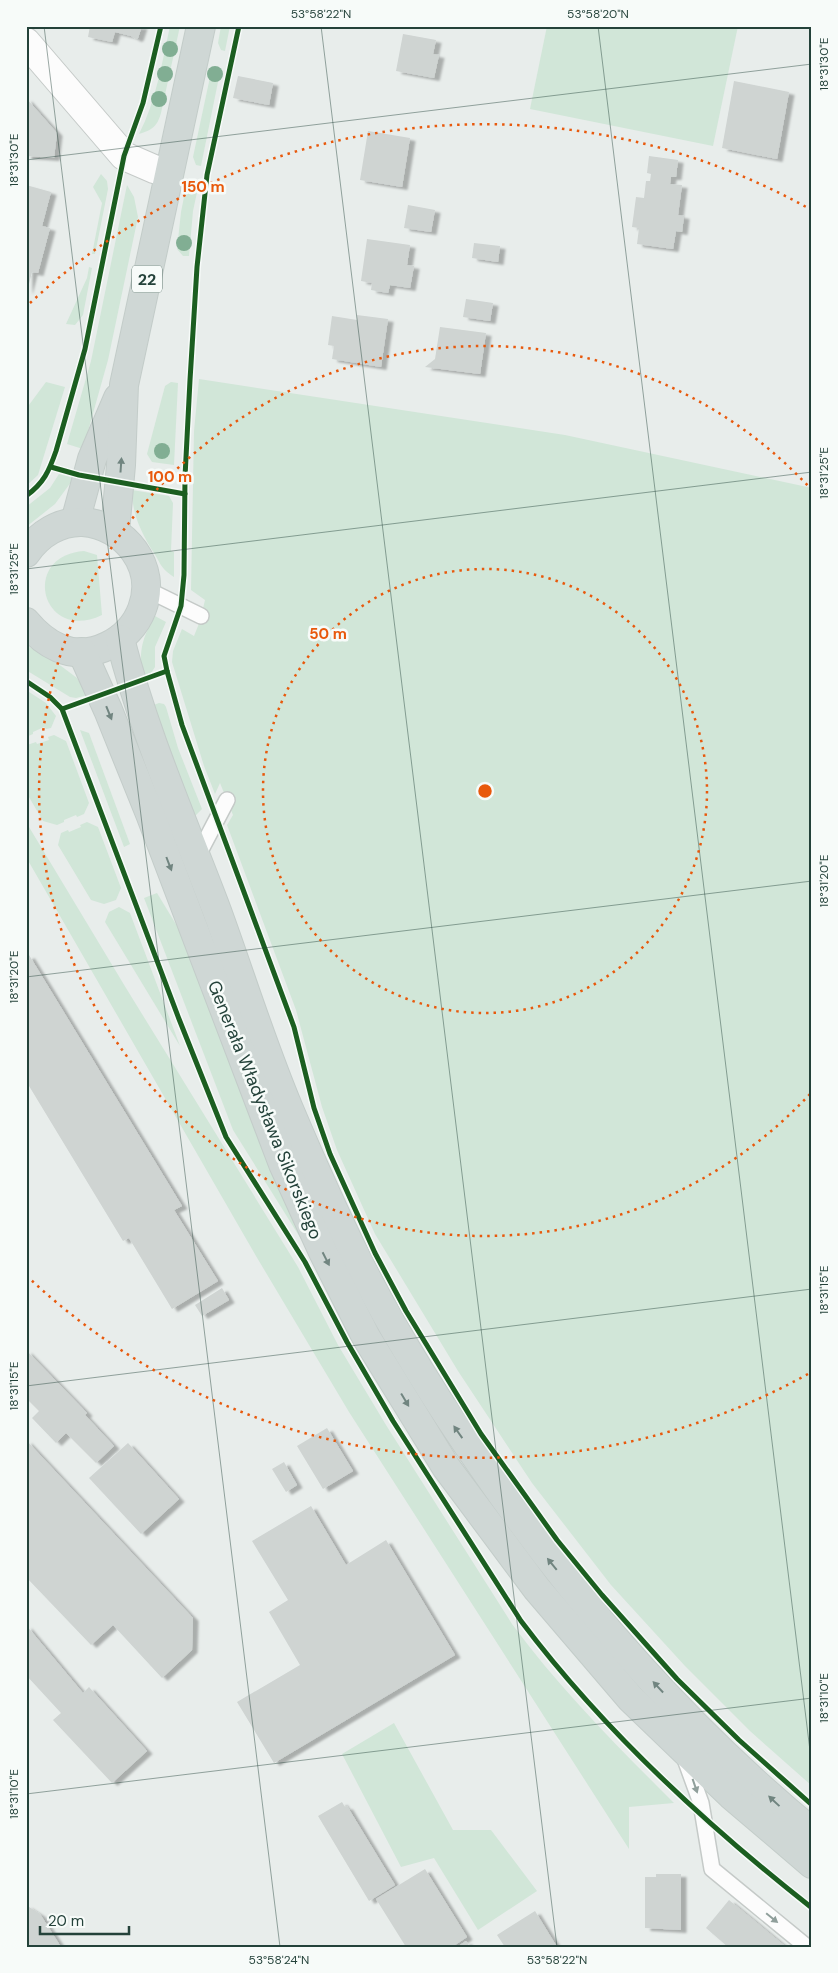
<svg xmlns="http://www.w3.org/2000/svg" width="838" height="1973" viewBox="0 0 838 1973" font-family="'DM Sans',sans-serif">
<style>
.green{fill:#d1e6d8}
.building{fill:#cfd4d2;filter:url(#shadow)}
.lines{fill:none;stroke-linecap:round;stroke-linejoin:round}
.service-casing{stroke:#c5cac8;stroke-width:18}
.minor-casing{stroke:#c5cac8;stroke-width:30}
.primary-casing{stroke:#c3ccc9;stroke-width:30}
.service{stroke:#fcfcfc;stroke-width:15}
.minor{stroke:#fcfcfc;stroke-width:28}
.primary{stroke:#cfd7d5;stroke-width:28}
.cycleway-casing{stroke:#f7fbf9;stroke-width:8}
.cycleway{stroke:#1b5e20;stroke-width:5}
.tree{fill:#81ae93}
.oneway{fill:#718580}
.oneway2{fill:#909f9b}
.ticks{fill:none;stroke:#24423a;stroke-width:1;stroke-opacity:0.45}
.ring{fill:none;stroke:#e8590c;stroke-width:2.5;stroke-dasharray:2.5 5}
.labels{text-anchor:middle;dominant-baseline:central;stroke-width:5;stroke-linejoin:round;paint-order:stroke}
.shield{fill:#f7fbf9;stroke:#637a73;stroke-width:1}
.shield-label{font-size:16px;font-weight:bold;fill:#24423a}
.street-label{font-size:18px;fill:#24423a;stroke:#f7fbf9}
.centre{fill:#e8590c;stroke:#f7fbf9;stroke-width:2.5}
.ring-label{font-size:15px;text-anchor:middle;font-weight:bold;fill:#e8590c;stroke:#f7fbf9;stroke-width:5;stroke-linejoin:round;paint-order:stroke}
.neatline{fill:none;stroke:#24423a;stroke-width:2}
.ticks-label{font-size:12px;text-anchor:middle;fill:#24423a}
</style>
<defs>
<filter id="shadow"><feDropShadow dx="5.5" dy="3" stdDeviation="1" flood-color="#0004"/></filter>
</defs>
<rect width="100%" height="100%" fill="#e8edeb"/>
<!-- green -->
<g class="green">
<path d="M170 26H180L161 113C157 127 152 130 139 134 156 101 162 63 170 26Z"/>
<path d="M221 26H230L225 51 221 50 218 43Z"/>
<path d="M547 26H738L713 146 530 109Z"/>
<path d="M217 71 220 72 201 166 196 165 193 157 210 77Z"/>
<path d="M101 174 107 181 108 189 95 254H92L102 203 93 187Z"/>
<path d="M193 182 199 183 193 211 189 256H183L177 249 181 212 186 187Z"/>
<path d="M127 185 134 197 138 217 108 360 83 449 67 444 91 361Z"/>
<path d="M89 267 92 268 83 315 75 325 66 324 87 278Z"/>
<path d="M199 379 565 435 812 488V1786L750 1731 685 1666 611 1585 532 1483 458 1371 375 1234 337 1150 322 1107 296 1010 227 825 233 815 220 783 215 794 204 766 172 662 173 651 182 629 194 636 200 621 205 600 191 590 194 431Z"/>
<path d="M46 382 65 387 38 475 26 486V409Z"/>
<path d="M171 382 178 383 174 465 152 462 147 454 165 386Z"/>
<path d="M59 474 74 478 55 504 26 527V507L50 488Z"/>
<path d="M132 490 169 496 173 503 171 551 174 552V577C159 567 161 563 152 550 140 530 132 513 132 490Z"/>
<path d="M84 551 97 555 102 615C42 644 19 556 84 551Z"/>
<path d="M155 616 166 622 155 647V667L151 673 142 676C139 650 142 638 155 616Z"/>
<path d="M26 645 61 666 77 678 88 695 76 698 70 697 26 670Z"/>
<path d="M26 690 46 703 56 716 51 728 46 729 44 727 33 732V734L26 737Z"/>
<path d="M159 703 164 704 166 707 178 748 202 809 191 820 151 706Z"/>
<path d="M80 730 89 733 130 844 124 847Z"/>
<path d="M54 735 66 741 89 803 84 814 77 817 76 815 64 820V822L57 825 43 821 26 792 27 745 36 742 37 744 49 740 48 737Z"/>
<path d="M26 822 126 988 298 1267 338 1345 386 1425 512 1624C560 1689 617 1746 674 1803L629 1807V1849L349 1412 256 1256 26 857Z"/>
<path d="M87 822 98 827 121 888 116 900 104 904 91 900 58 845 61 833 68 830 69 832 81 827 80 825Z"/>
<path d="M157 893 191 949 321 1271 233 1130 144 898Z"/>
<path d="M119 907 130 913 180 1046 105 922 109 912Z"/>
<path d="M394 1723 453 1830H491L537 1891 478 1930 434 1858 401 1867 342 1754Z"/>
</g>
<!-- building -->
<g class="building">
<path d="M90 26H142L138 38 136 39 131 36 115 32 112 42 88 37Z"/>
<path d="M403 34 436 40 433 54 439 55 434 78 396 71Z"/>
<path d="M238 76 273 83 269 105 233 98Z"/>
<path d="M734 81 789 92 777 159 722 148Z"/>
<path d="M26 98 57 133 54 158 26 156Z"/>
<path d="M368 131 410 138 402 187 360 180Z"/>
<path d="M649 156 678 160 676 177H671L670 184 682 185 678 215 684 216 682 232 676 231 673 249 637 244 639 228 632 227 636 197 644 198 646 181H650L651 174 647 173Z"/>
<path d="M26 185 51 192 42 226 50 228 38 273 32 272 27 292Z"/>
<path d="M408 205 435 210 431 232 404 228Z"/>
<path d="M367 239 410 245 407 265 414 266 410 288 390 285 388 293 371 290 372 283 361 281Z"/>
<path d="M474 243 500 246 498 262 472 258Z"/>
<path d="M466 299 493 303 490 321 463 317Z"/>
<path d="M357 315 388 319 381 367 332 359 334 346 328 345 332 316 357 320Z"/>
<path d="M440 327 486 333 480 374 425 367 435 359Z"/>
<path d="M29 955 182 1206 174 1210 218 1281 172 1309 129 1238 123 1241 26 1081V957Z"/>
<path d="M222 1288 229 1300 202 1316 195 1305Z"/>
<path d="M26 1350 87 1413 85 1415 114 1446 96 1463 66 1433 56 1443 32 1418 39 1411 26 1398Z"/>
<path d="M327 1428 353 1471 323 1489 297 1446Z"/>
<path d="M26 1440 193 1618 192 1650 162 1678 113 1625 91 1645 26 1577Z"/>
<path d="M128 1443 179 1499 141 1534 89 1478Z"/>
<path d="M284 1462 297 1485 286 1492 272 1469Z"/>
<path d="M311 1506 346 1565 386 1540 455 1655 274 1763 237 1702 300 1665 269 1612 288 1600 252 1541Z"/>
<path d="M26 1625 83 1693 89 1687 147 1751 112 1783 53 1720 61 1713 26 1675Z"/>
<path d="M342 1802 345 1807 347 1806 395 1885 369 1901 318 1816Z"/>
<path d="M425 1869 467 1937 452 1947H406L376 1899Z"/>
<path d="M656 1874H681V1930L645 1928V1877H656Z"/>
<path d="M729 1900 786 1947H728L706 1928Z"/>
<path d="M26 1905 40 1914 61 1947H26Z"/>
<path d="M535 1911 557 1947H505L497 1935Z"/>
<path d="M466 1941 470 1947H457Z"/>
</g>
<g class="lines">
<defs>
<g id="service">
<path d="M146 589 201 616"/>
<path d="M197 857 227 800"/>
<path d="M685 1759 701 1803 712 1869 807 1947"/>
</g>
<path id="minor" d="M26 42 124 156 154 169 169 173"/>
<g id="primary">
<path d="M75 522 92 459 118 398"/>
<path d="M115 531 121 465 124 385 201 26"/>
<path d="M26 553C39 534 60 521 83 522 125 525 158 567 142 609 130 641 91 662 59 648 45 642 36 634 26 622"/>
<path d="M120 639C144 733 183 821 217 911 241 977 262 1045 289 1109 311 1161 334 1213 359 1263 396 1337 440 1406 487 1473 579 1606 687 1729 812 1832"/>
<path d="M82 652 108 710 150 814 283 1164 323 1252 366 1337 446 1467 537 1589 631 1699 731 1795 812 1864"/>
</g>
</defs>
<!-- service casing -->
<use href="#service" class="service-casing"/>
<!-- minor casing -->
<use href="#minor" class="minor-casing"/>
<!-- primary casing -->
<use href="#primary" class="primary-casing"/>
<!-- service -->
<use href="#service" class="service"/>
<!-- minor -->
<use href="#minor" class="minor"/>
<!-- primary -->
<use href="#primary" class="primary"/>
<defs>
<g id="cycleway">
<path d="M239 26 207 175 197 267 190 380 185 477 184 575 181 606 164 656 167 671 182 725 294 1027 314 1108 330 1154 375 1253 406 1311 481 1434 557 1540 602 1595 677 1679 739 1740 812 1805"/>
<path d="M51 467 79 475 185 494"/>
<path d="M26 496C44 483 49 471 56 451L85 349 124 156 143 103 161 26"/>
<path d="M26 681 50 697 62 709 179 1019 226 1137 305 1262 347 1342 393 1421 521 1621C603 1730 705 1824 812 1908"/>
<path d="M62 709 167 671"/>
</g>
</defs>
<!-- cycleway casing -->
<use href="#cycleway" class="cycleway-casing"/>
<!-- cycleway -->
<use href="#cycleway" class="cycleway"/>
</g>
<!-- trees -->
<g class="tree">
<circle cx="170" cy="49" r="8"/>
<circle cx="165" cy="74" r="8"/>
<circle cx="215" cy="74" r="8"/>
<circle cx="159" cy="99" r="8"/>
<circle cx="184" cy="243" r="8"/>
<circle cx="162" cy="451" r="8"/>
</g>
<!-- one-way arrows -->
<defs><path id="oneway-solid" d="M-6-.8H1V-3.2L6.5 0L1 3.2V.8H-6Z" transform="scale(1.25)"/></defs>
<g class="oneway">
<use href="#oneway-solid" transform="translate(121 465) rotate(-86)"/>
<use href="#oneway-solid" transform="translate(109 713) rotate(68)"/>
<use href="#oneway-solid" transform="translate(169 864) rotate(69)"/>
<use href="#oneway-solid" transform="translate(326 1259) rotate(63)"/>
<use href="#oneway-solid" transform="translate(405 1400) rotate(59)"/>
<use href="#oneway-solid" transform="translate(458 1432) rotate(-125)"/>
<use href="#oneway-solid" transform="translate(552 1564) rotate(-129)"/>
<use href="#oneway-solid" transform="translate(658 1687) rotate(-133)"/>
<use href="#oneway-solid" transform="translate(774 1801) rotate(-137)"/>
</g>
<g class="oneway2">
<use href="#oneway-solid" transform="translate(695 1786) rotate(71)"/>
<use href="#oneway-solid" transform="translate(772 1918) rotate(39)"/>
</g>
<!-- ticks -->
<path class="ticks" d="M44 26 280 1947M321 26 557 1947M598 26 812 1767M26 160 812 64M26 569 812 472M26 977 812 881M26 1386 812 1289M26 1794 812 1698"/>
<!-- distance rings -->
<g class="ring">
<circle cx="485" cy="791" r="222"/>
<path d="M810 1094A445 445 0 1 1 810 488"/>
<path d="M808 1374A667 667 0 0 1 30 1279M30 303A667 667 0 0 1 808 208"/>
</g>
<g class="labels">
<!-- shield labels -->
<rect class="shield" x="132" y="265.5" width="30" height="27" rx="4"/>
<g class="shield-label">
<text x="147" y="279">22</text>
</g>
<!-- street labels -->
<g class="street-label">
<text transform="translate(265 1110) rotate(68)">Generała Władysława Sikorskiego</text>
</g>
</g>
<circle cx="485" cy="791" r="8" class="centre"/>
<g class="ring-label">
<text x="203" y="192">150 m</text>
<text x="170" y="482">100 m</text>
<text x="328" y="639">50 m</text>
</g>
<!-- border -->
<rect width="838" height="1973" fill="none" stroke="#f7fbf9" stroke-width="55"/>
<!-- scale -->
<path d="M40 1926v8h89v-8" fill="none" stroke="#24423a" stroke-width="2.5"/>
<text x="48" y="1926" font-size="15" fill="#24423a" stroke="#f7fbf9" stroke-width="4" paint-order="stroke">20 m</text>
<rect x="28" y="28" width="782" height="1918" class="neatline"/>
<g class="ticks-label">
<text x="321" y="18">53°58'22"N</text>
<text x="598" y="18">53°58'20"N</text>
<text transform="translate(824 64) rotate(-90)" y="4">18°31'30"E</text>
<text transform="translate(14 160) rotate(-90)" y="4">18°31'30"E</text>
<text transform="translate(824 473) rotate(-90)" y="4">18°31'25"E</text>
<text transform="translate(14 569) rotate(-90)" y="4">18°31'25"E</text>
<text transform="translate(824 881) rotate(-90)" y="4">18°31'20"E</text>
<text transform="translate(14 977) rotate(-90)" y="4">18°31'20"E</text>
<text transform="translate(824 1290) rotate(-90)" y="4">18°31'15"E</text>
<text transform="translate(14 1386) rotate(-90)" y="4">18°31'15"E</text>
<text transform="translate(824 1698) rotate(-90)" y="4">18°31'10"E</text>
<text transform="translate(14 1794) rotate(-90)" y="4">18°31'10"E</text>
<text x="279" y="1964">53°58'24"N</text>
<text x="557" y="1964">53°58'22"N</text>
</g>
</svg>
